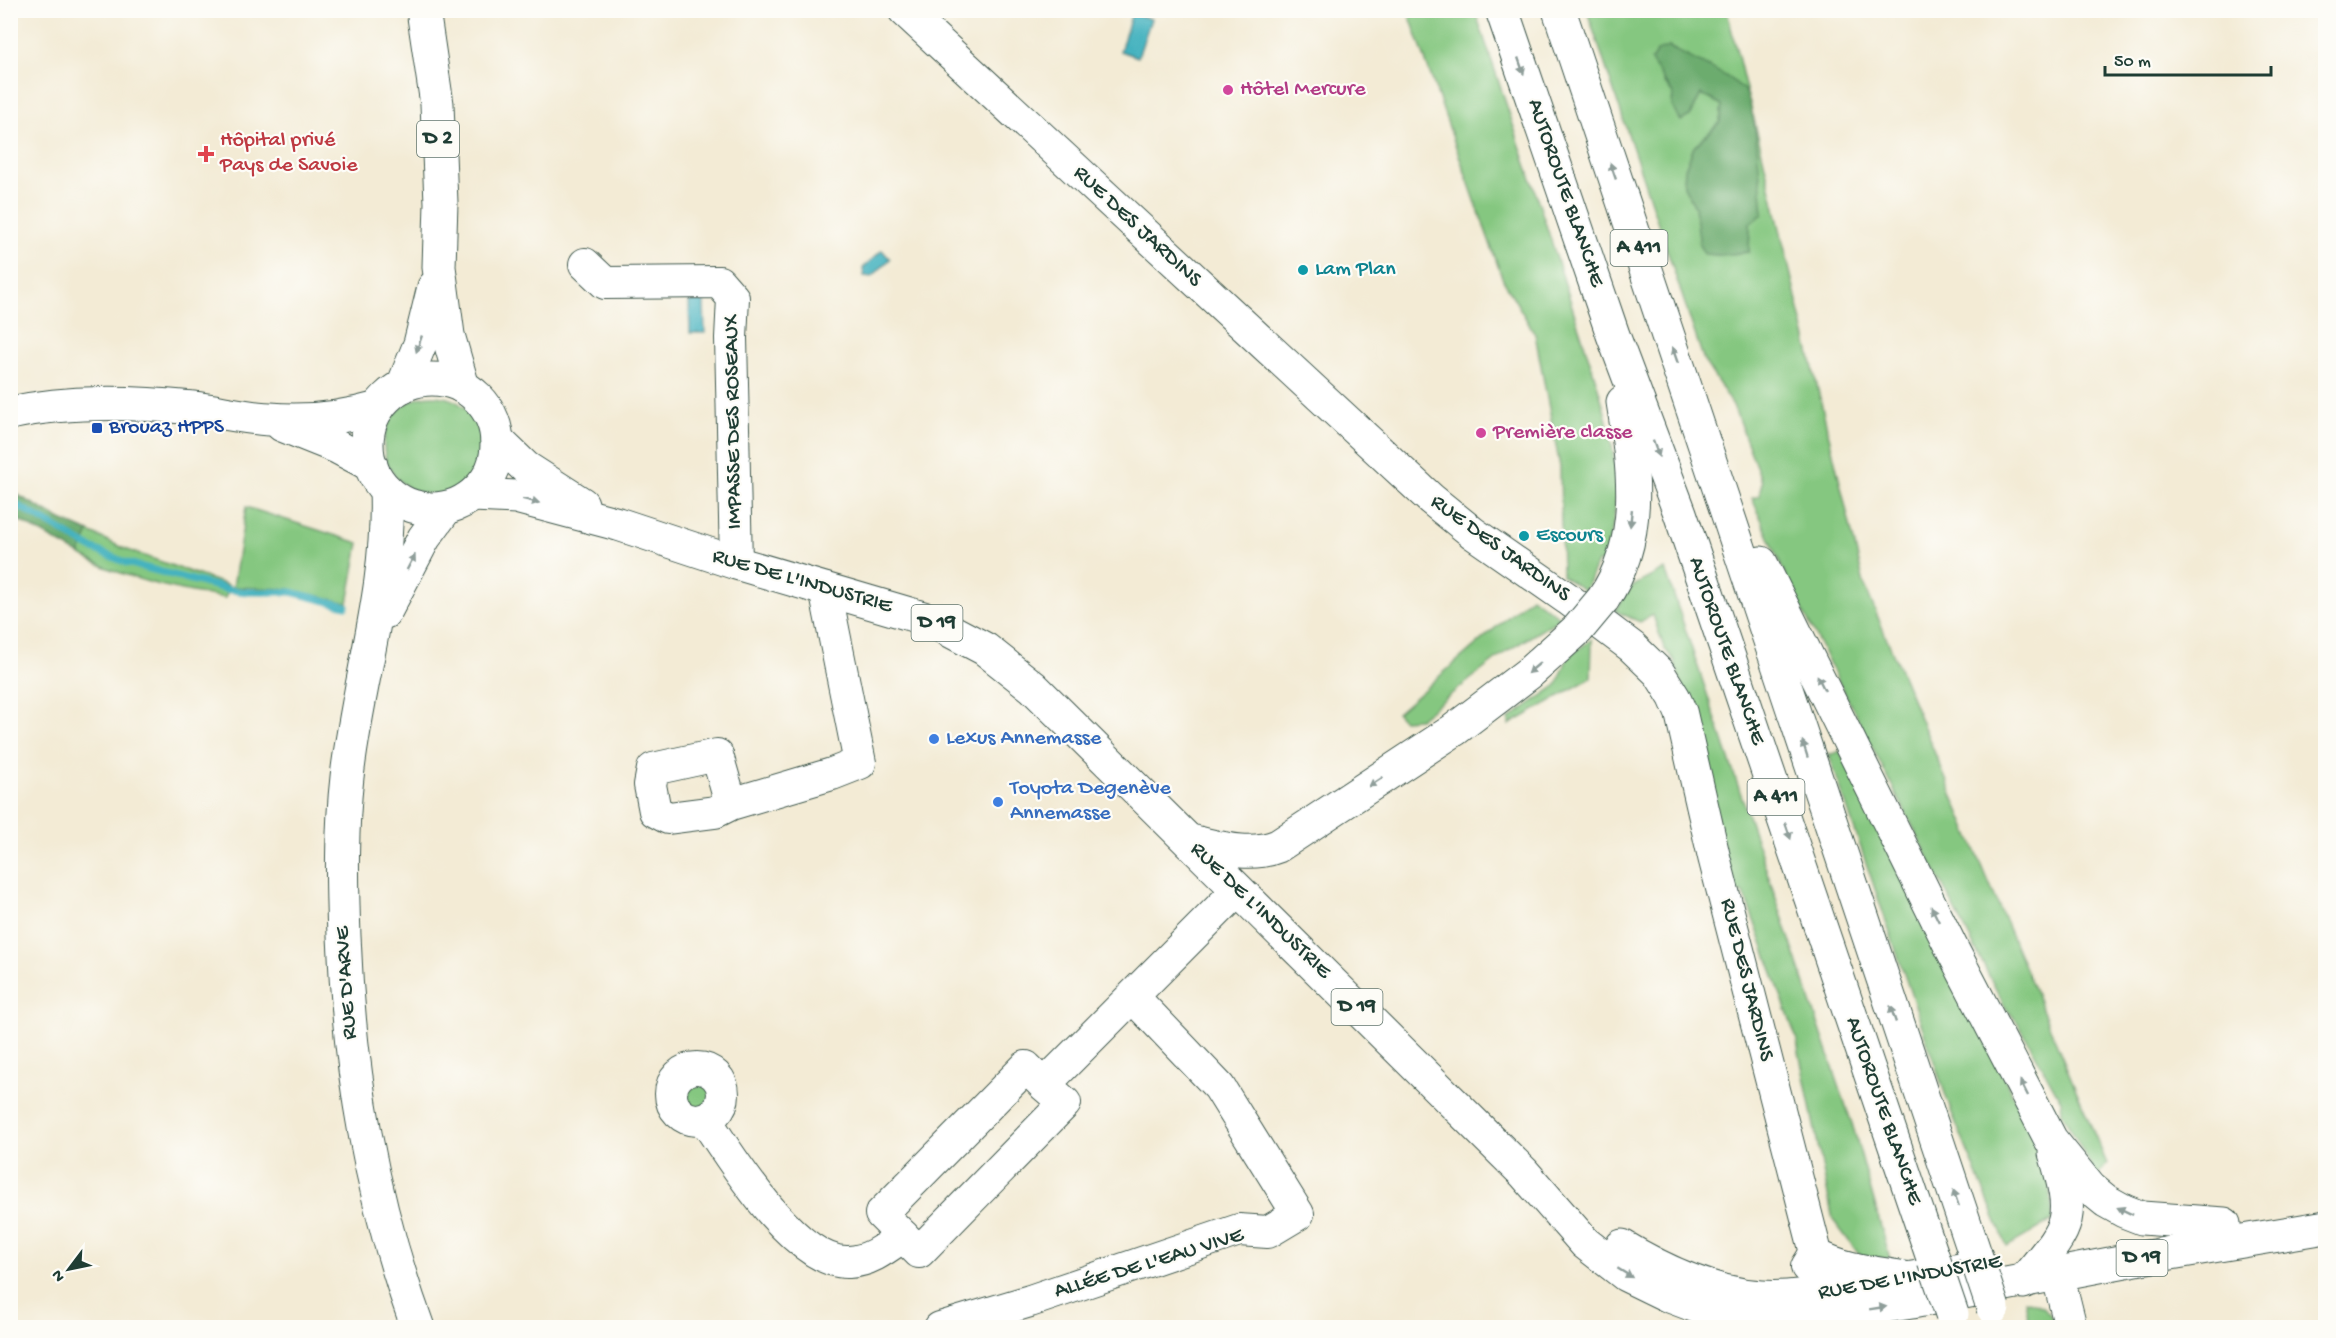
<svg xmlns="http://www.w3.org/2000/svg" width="2336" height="1338" viewBox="0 0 2336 1338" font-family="'Gochi Hand',sans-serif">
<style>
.green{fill:#85c780;stroke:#52825a;stroke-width:1.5}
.forest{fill:#6cac6e;stroke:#467451;stroke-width:1.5}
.water{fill:#44b2bf;stroke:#32787a;stroke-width:1.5}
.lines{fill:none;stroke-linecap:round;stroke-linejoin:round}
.stream{stroke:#44b2bf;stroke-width:7}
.minor-casing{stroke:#3f574c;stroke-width:34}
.major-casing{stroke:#3f574c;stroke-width:35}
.highway-casing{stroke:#3f574c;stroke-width:35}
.minor{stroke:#fff;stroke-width:32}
.major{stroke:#fff;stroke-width:33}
.highway{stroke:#fff;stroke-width:33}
.highway-bridge-casing{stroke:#3f574c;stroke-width:35;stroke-linecap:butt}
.highway-bridge{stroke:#fff;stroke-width:33}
.oneway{fill:#8f9e9a}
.hotel-dot{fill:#d1479c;stroke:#fdfcf7;stroke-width:2}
.health-dot{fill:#e0444e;stroke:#fdfcf7;stroke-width:2}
.culture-dot{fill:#0f9aa8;stroke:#fdfcf7;stroke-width:2}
.transit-dot{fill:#1a4fb4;stroke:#fdfcf7;stroke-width:2}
.shop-dot{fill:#3f7fe0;stroke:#fdfcf7;stroke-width:2}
.labels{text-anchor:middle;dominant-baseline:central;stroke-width:4.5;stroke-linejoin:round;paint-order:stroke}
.shield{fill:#fdfcf7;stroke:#62766e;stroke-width:1.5}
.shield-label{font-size:21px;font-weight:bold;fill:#1f3d34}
.hotel-label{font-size:22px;fill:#b23c85;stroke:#fdfcf7;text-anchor:start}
.health-label{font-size:22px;fill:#be3a42;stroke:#fdfcf7;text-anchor:start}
.street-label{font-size:22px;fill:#1f3d34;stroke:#fdfcf7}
.culture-label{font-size:22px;fill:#0d838f;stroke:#fdfcf7;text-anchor:start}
.transit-label{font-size:22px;fill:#164399;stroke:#fdfcf7;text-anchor:start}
.shop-label{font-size:22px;fill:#366cbe;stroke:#fdfcf7;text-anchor:start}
</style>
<rect width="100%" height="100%" fill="#fdfcf7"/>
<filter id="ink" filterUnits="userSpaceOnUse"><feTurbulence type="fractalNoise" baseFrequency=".0167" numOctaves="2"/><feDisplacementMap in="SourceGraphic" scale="12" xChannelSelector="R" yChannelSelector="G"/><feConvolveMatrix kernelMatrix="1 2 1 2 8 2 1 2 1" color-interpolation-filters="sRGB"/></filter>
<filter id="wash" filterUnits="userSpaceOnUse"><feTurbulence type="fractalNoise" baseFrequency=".008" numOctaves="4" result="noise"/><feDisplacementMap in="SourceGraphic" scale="24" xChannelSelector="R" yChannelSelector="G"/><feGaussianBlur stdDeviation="1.35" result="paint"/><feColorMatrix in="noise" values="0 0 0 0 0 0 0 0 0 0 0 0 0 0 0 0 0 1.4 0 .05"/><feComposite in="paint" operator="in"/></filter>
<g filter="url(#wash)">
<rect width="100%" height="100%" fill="#f3ebd5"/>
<!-- green -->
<g class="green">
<path d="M1408 11H1475C1508 109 1541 207 1572 306 1588 358 1610 413 1615 469 1617 500 1615 534 1602 562H1597L1585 591 1562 576 1560 467 1535 334 1503 280Z"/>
<path d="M1587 11H1727L1747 93 1726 77 1669 47 1663 81 1673 94 1672 106 1690 116 1701 94 1722 105 1720 122 1694 147 1685 169 1684 186 1695 207 1705 254 1719 255 1749 252 1750 223 1763 214 1753 115 1864 584 2107 1164 2097 1177 2062 1113 2061 1101 2018 1023 2005 1007 1790 586 1752 498 1759 496 1762 482 1733 405 1704 361Z"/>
<circle cx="433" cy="445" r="49"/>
<path d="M246 507 359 543 348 603 289 589 233 587Z"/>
<path d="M89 532 125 549 230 586 225 598C175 589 124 580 79 554Z"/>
<path d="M1665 569 1854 1130 1890 1259 1861 1257 1833 1220 1796 1037 1744 893 1733 890 1700 747 1674 660 1664 648 1653 615 1640 622 1615 611 1631 587Z"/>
<path d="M1531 597 1561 618 1507 651 1419 719 1403 720 1397 713Z"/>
<path d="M1592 639 1591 678 1509 725V719L1557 685 1568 657Z"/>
<path d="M1840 751 2049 1167 2053 1220 2007 1247 1951 1111 1829 755Z"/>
<circle cx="697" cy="1094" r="19"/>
<path d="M2025 1300C2042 1304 2050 1311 2057 1327H2030Z"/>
</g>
<!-- forest -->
<g class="forest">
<path d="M1669 47C1693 61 1725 71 1745 91 1756 103 1761 194 1763 214L1750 223 1749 252 1719 255 1705 254 1700 247 1695 207 1684 186 1685 169 1694 147 1720 122 1722 105 1701 94 1690 116 1681 121 1672 106 1673 94 1651 61 1657 51Z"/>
<path d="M11 491 61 520 89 532 79 554 11 516Z"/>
</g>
<!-- water -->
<g class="water">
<path d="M1132 13 1151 19 1138 57 1120 51Z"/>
<path d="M882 250 890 259 872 277 864 276 863 268Z"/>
<path d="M696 298 704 302 705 333H690L689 302Z"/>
</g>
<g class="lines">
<!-- stream -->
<path class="stream" d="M10 501 91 548 127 563 230 590 248 592H291L346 606"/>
</g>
</g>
<g filter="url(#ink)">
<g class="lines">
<defs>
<g id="minor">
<path d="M904 10 1431 499 1473 533 1568 599 1632 647 1659 673 1674 697 1681 713 1714 857 1832 1315"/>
<path d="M585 264 605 283 719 282 733 298 731 338 736 563"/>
<path d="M731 804 717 755 653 769 650 785 655 811 668 818 715 812 731 804 832 774 860 763 825 589"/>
<circle cx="697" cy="1094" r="26"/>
<path d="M1044 1085 1065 1103 919 1252 881 1214 1026 1067 1044 1085 1238 890"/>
<path d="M705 1119C731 1158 796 1265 849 1262 870 1261 886 1248 903 1236"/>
<path d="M1807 1267 1815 1254C1841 1269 1872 1272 1902 1277"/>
<path d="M2058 1276 2071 1328"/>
<path d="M940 1328 1030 1301 1239 1230 1268 1232 1298 1214 1219 1087 1133 997"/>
</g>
<g id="major">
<path d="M423 10 437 104 441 203 439 267 448 335 463 387"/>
<circle cx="432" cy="444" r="65"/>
<path d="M403 386 420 344 434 287"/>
<path d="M10 413C70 400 133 402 193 408 219 411 244 418 270 419 307 422 343 418 378 408"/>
<path d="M282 425 337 447 371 465"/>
<path d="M497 440 526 468 582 504"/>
<path d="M386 490C390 588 358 680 347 777 341 830 342 883 344 936 349 1072 371 1199 418 1328"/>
<path d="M473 495 516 497 618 524 736 563 930 620 985 649 1033 687 1524 1173 1585 1243 1626 1275 1667 1295 1704 1309 1730 1315 1774 1319 1806 1318 1912 1302 2141 1258 2326 1227"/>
<path d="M385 612 424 538 446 508"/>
<path d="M1622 1246C1663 1271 1713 1294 1762 1297 1791 1299 1820 1293 1848 1288 1888 1282 1927 1276 1966 1269"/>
</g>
<g id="highway">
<path d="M1502 10 1613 335 1680 513 1934 1261"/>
<path d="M1559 10C1700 424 1833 840 1975 1254"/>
<path d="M1761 563 1953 951 2051 1140 2090 1188 2106 1201 2124 1211 2142 1218 2224 1224"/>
<path d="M1603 599C1644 540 1634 469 1623 402"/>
<path d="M1189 841C1218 847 1249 858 1278 846L1454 730 1529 673 1578 629"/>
<path d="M2023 1282C2068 1227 2077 1224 2055 1153"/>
</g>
</defs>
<!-- minor casing -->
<use href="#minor" class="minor-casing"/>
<!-- major casing -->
<use href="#major" class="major-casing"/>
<!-- highway casing -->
<use href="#highway" class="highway-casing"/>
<!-- minor -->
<use href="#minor" class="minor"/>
<!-- major -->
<use href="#major" class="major"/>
<!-- highway -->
<use href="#highway" class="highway"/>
<defs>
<g id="highway-bridge">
<path d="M1578 629 1603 599"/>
<path d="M1975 1254 1993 1308"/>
<path d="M1934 1261 1952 1314"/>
</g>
</defs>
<!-- highway-bridge casing -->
<use href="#highway-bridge" class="highway-bridge-casing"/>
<!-- highway-bridge -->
<use href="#highway-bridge" class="highway-bridge"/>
</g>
<!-- one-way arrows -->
<defs><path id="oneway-solid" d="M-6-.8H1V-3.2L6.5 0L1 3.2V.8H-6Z" transform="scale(1.5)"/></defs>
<g class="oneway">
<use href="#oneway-solid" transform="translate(1521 66) rotate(71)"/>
<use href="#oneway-solid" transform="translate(1613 171) rotate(-109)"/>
<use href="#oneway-solid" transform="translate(419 344) rotate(109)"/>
<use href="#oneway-solid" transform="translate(1675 355) rotate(-109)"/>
<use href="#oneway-solid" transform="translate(1656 449) rotate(70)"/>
<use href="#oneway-solid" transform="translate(531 501) rotate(14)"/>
<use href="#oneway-solid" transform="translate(1631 518) rotate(96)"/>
<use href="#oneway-solid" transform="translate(411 562) rotate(-62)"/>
<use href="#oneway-solid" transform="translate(1534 668) rotate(140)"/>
<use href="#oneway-solid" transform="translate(1821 683) rotate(-116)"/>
<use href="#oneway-solid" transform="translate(1805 749) rotate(-108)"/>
<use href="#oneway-solid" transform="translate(1376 782) rotate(146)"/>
<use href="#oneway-solid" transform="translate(1788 831) rotate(71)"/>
<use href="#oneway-solid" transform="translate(1935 914) rotate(-116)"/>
<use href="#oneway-solid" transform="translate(1893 1014) rotate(-109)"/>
<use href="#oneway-solid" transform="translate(2024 1088) rotate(-117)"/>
<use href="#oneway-solid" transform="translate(1956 1198) rotate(-109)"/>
<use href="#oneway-solid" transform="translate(2125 1211) rotate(-155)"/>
<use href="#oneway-solid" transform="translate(1625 1273) rotate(32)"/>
<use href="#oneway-solid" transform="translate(1878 1308) rotate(-9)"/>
</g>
</g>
<!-- markers -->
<g class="hotel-dot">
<circle cx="1228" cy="90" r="6"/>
<circle cx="1481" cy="433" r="6"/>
</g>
<path class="health-dot" d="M203 145h6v6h6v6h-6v6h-6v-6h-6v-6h6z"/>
<g class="culture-dot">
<circle cx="1303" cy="270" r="6"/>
<circle cx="1524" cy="536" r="6"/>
</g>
<rect class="transit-dot" x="91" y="422" width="12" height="12" rx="3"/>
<g class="shop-dot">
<circle cx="934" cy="739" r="6"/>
<circle cx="998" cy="802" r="6"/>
</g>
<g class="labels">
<!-- shield labels -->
<g class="shield">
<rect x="417" y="121" width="42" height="36" rx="4.5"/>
<rect x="1610.5" y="230" width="57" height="36" rx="4.5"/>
<rect x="911.5" y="605" width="51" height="36" rx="4.5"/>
<rect x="1747.5" y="779" width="57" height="36" rx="4.5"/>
<rect x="1331.5" y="989" width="51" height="36" rx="4.5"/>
<rect x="2116.5" y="1240" width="51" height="36" rx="4.5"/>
</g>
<g class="shield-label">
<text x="438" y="139">D 2</text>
<text x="1639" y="248">A 411</text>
<text x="937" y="623">D 19</text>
<text x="1776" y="797">A 411</text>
<text x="1357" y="1007">D 19</text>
<text x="2142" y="1258">D 19</text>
</g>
<!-- hotel labels -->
<g class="hotel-label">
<text x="1240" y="90">Hôtel Mercure</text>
<text x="1493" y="433">Première classe</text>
</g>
<!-- health labels -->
<g class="health-label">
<text x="220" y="141">Hôpital privé<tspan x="220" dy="25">Pays de Savoie</tspan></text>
</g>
<!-- street labels -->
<g class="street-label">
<text transform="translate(1565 193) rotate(71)">AUTOROUTE BLANCHE</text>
<text transform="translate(1137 227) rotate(43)">RUE DES JARDINS</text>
<text transform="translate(734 422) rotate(-91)">IMPASSE DES ROSEAUX</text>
<text transform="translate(1500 549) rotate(36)">RUE DES JARDINS</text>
<text transform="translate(802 582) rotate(16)">RUE DE L'INDUSTRIE</text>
<text transform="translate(1726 651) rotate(71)">AUTOROUTE BLANCHE</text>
<text transform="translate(1260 911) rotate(44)">RUE DE L'INDUSTRIE</text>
<text transform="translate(1746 980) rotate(76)">RUE DES JARDINS</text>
<text transform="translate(347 983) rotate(-94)">RUE D'ARVE</text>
<text transform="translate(1883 1111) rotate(71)">AUTOROUTE BLANCHE</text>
<text transform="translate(1149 1264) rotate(-17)">ALLÉE DE L'EAU VIVE</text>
<text transform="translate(1910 1278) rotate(-10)">RUE DE L'INDUSTRIE</text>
</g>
<!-- culture labels -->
<g class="culture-label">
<text x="1315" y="270">Lam Plan</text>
<text x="1536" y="536">Escours</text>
</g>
<!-- transit labels -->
<g class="transit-label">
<text x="109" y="428">Brouaz HPPS</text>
</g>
<!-- shop labels -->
<g class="shop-label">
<text x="946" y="739">Lexus Annemasse</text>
<text x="1010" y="789">Toyota Degenève<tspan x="1010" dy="25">Annemasse</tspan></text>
</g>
</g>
<!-- margin -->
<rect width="2336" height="1338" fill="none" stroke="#fdfcf7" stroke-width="36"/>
<!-- north arrow -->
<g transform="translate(69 1269) rotate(238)" stroke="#fdfcf7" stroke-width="4.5" paint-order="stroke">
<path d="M0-4.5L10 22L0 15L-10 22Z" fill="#1f3d34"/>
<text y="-9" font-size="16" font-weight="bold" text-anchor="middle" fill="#1f3d34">N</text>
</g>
<!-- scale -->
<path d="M2105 66v9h166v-9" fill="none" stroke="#1f3d34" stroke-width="3"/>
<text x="2114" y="66" font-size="18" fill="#1f3d34" stroke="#fdfcf7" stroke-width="4.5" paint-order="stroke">50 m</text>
</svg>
